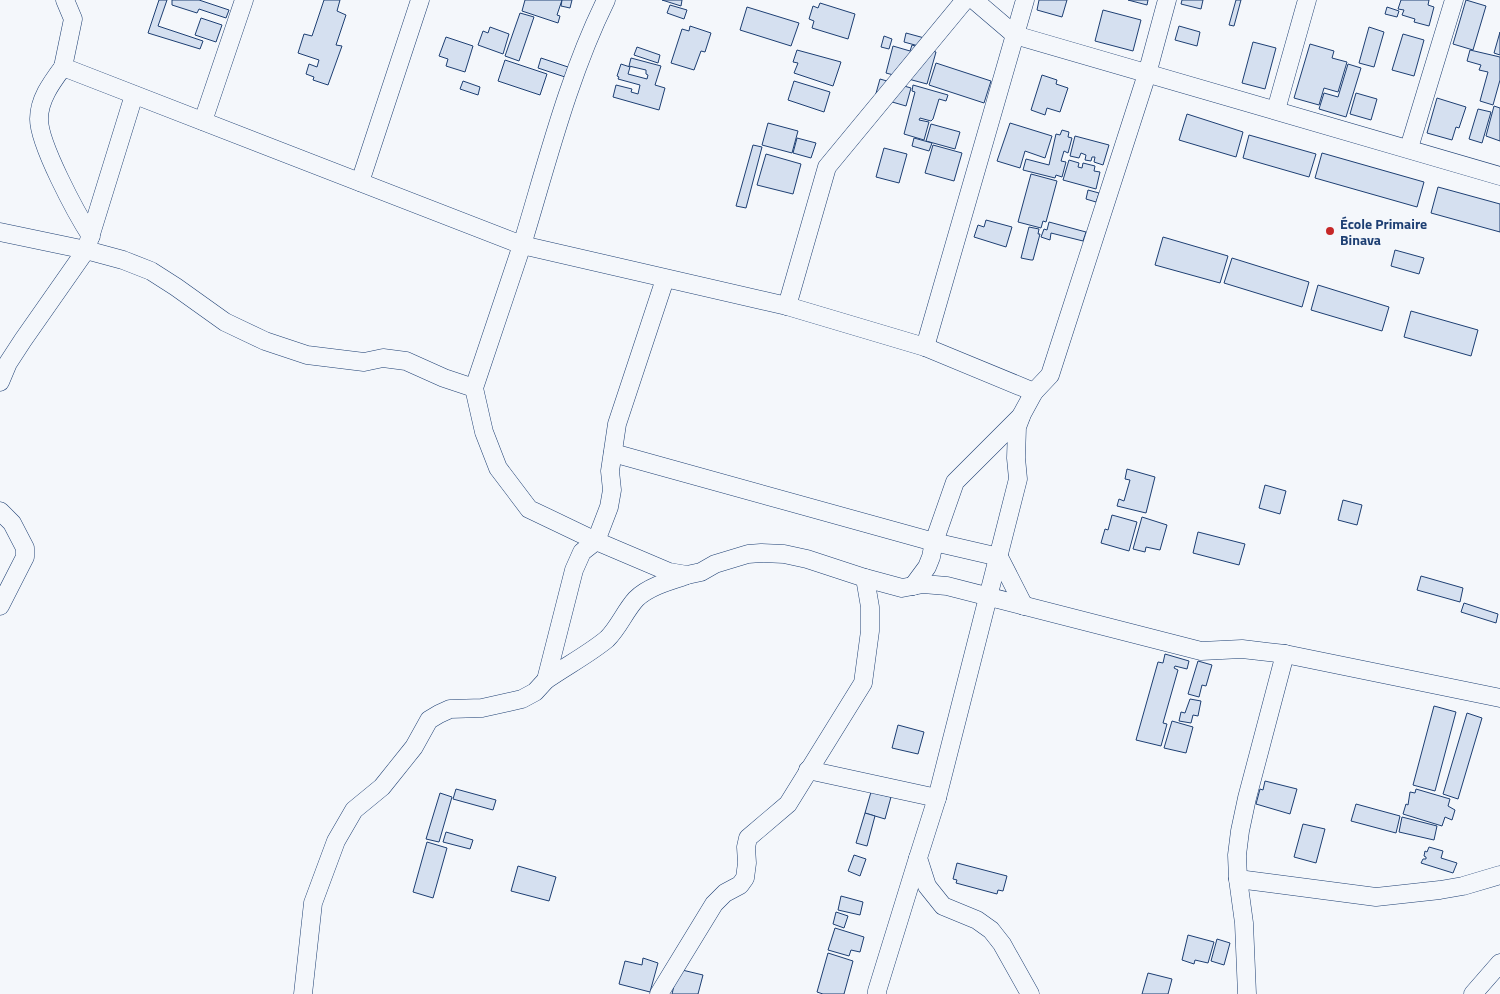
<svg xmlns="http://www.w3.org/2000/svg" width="1500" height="994" viewBox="0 0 1500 994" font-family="'Titillium Web',sans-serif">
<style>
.building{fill:#d5e0f0;stroke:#1d3f73}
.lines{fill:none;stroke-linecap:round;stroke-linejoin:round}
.minor-casing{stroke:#1d3f73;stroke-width:19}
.minor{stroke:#f4f7fb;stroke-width:18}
.poi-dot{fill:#c62828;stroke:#f4f7fb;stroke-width:2}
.labels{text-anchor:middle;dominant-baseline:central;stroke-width:4;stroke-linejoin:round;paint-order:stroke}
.poi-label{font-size:14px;font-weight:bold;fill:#1d3f73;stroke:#f4f7fb;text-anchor:start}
</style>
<rect width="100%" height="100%" fill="#f4f7fb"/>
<!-- building -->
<g class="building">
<path d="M159 0H167L158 26 203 41 200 49 148 33Z"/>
<path d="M172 0H199L229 10 226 18 199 9 197 13 172 5Z"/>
<path d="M324 0H340L337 11 346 15 336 45 342 46 328 85 313 80 314 77 306 74 309 64 317 67 319 60 298 53 304 34 312 36Z"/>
<path d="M525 0H562L557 15 560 16 558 23 522 11Z"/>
<path d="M562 0H572L570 8 561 6Z"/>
<path d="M662 0H682L681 6Z"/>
<path d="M1039 0H1067L1062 17 1037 10Z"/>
<path d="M1128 0H1148L1147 5Z"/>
<path d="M1182 0H1203L1201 9 1181 4Z"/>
<path d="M1236 0H1241L1234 26 1229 25Z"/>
<path d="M1401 0H1429L1428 5 1434 7 1429 26 1414 22 1415 19 1402 15 1404 10 1398 9Z"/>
<path d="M1466 0 1486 6 1473 50 1453 44Z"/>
<path d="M820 3 855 14 848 39 812 28 814 21 809 19 813 6 818 8Z"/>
<path d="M670 5 687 10 684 19 667 13Z"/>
<path d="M747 7 799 23 791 46 740 30Z"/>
<path d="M1387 7 1399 11 1397 17 1385 14Z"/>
<path d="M1103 10 1141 20 1133 51 1095 41Z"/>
<path d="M520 13 534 17 519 61 505 56Z"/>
<path d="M201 18 222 25 216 42 195 35Z"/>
<path d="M690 26 711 33 705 52 701 51 694 70 671 63 682 29 689 31Z"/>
<path d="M1179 26 1200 32 1197 46 1175 40Z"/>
<path d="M490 27 509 34 503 54 478 45 483 31 488 33Z"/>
<path d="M1369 27 1384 32 1374 67 1359 63Z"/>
<path d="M1500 32V55L1494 53Z"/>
<path d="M906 33 928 39 926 48 904 42Z"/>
<path d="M1403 34 1424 40 1414 76 1392 70Z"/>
<path d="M884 36 892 39 889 49 881 47Z"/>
<path d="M446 37 473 46 465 72 446 66 448 59 439 56Z"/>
<path d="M1253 42 1276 48 1265 89 1242 83Z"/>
<path d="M1310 44 1334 51 1332 58 1347 62 1338 92 1324 88 1319 105 1294 98Z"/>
<path d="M912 45 936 52 927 84 886 73 893 46 910 51Z"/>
<path d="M637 47 660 55 658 63 634 55Z"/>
<path d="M797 50 841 62 833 86 794 73 798 63 793 62Z"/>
<path d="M1470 50 1500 57V80L1493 105 1480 101 1488 72 1479 70 1481 65 1467 61Z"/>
<path d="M541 58 568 67 565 77 538 68Z"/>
<path d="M631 58 661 66 655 85 665 88 659 110 613 97 616 85 632 89 631 92 638 94 640 85 618 79 619 77 617 76 621 64 630 67 628 74 647 79 648 75 646 74V70L629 66Z"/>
<path d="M505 60 547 74 540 95 498 81Z"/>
<path d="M936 63 991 81 984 103 929 85Z"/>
<path d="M1348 64 1361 68 1346 117 1319 109 1324 93 1338 97Z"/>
<path d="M1042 75 1057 80 1056 84 1068 88 1060 112 1047 108 1045 115 1031 110Z"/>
<path d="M880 79 911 88 906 106 875 97Z"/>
<path d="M463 81 480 87 478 95 460 89Z"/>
<path d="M794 81 830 92 824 112 788 100Z"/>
<path d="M913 85 948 95 946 101 939 99 933 119 931 121 920 118 919 120 929 122 924 140 904 134 915 92 912 91Z"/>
<path d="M1356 93 1377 99 1371 120 1350 114Z"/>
<path d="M1437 98 1466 107 1459 128 1456 127 1452 140 1427 133Z"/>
<path d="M1494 106 1500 108V141L1486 136Z"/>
<path d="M1478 109 1491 112 1482 143 1469 139Z"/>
<path d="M1187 114 1243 132 1236 157 1179 140Z"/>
<path d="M768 123 798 131 792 153 762 145Z"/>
<path d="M1010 123 1052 136 1045 158 1025 151 1020 168 997 161Z"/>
<path d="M931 124 960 132 955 149 926 141Z"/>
<path d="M1062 130 1069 132 1068 137 1072 138 1068 153 1064 151 1061 161 1066 162 1062 177 1056 175 1055 178 1023 170 1026 159 1049 165 1056 134 1060 135Z"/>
<path d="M1249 135 1316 154 1309 177 1243 158Z"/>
<path d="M1075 136 1109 145 1103 165 1094 162 1095 157H1092L1091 161 1085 160 1086 155 1081 153 1079 158 1070 156Z"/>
<path d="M797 138 816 143 811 158 793 153Z"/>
<path d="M914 138 932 143 929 151 912 146Z"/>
<path d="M753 145 762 147 746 208 736 206Z"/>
<path d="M933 145 962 153 954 181 925 173Z"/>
<path d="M884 148 907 154 899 183 876 177Z"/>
<path d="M1322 153 1424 182 1417 207 1315 178Z"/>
<path d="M766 154 801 164 793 194 757 185Z"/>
<path d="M1069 160 1079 163 1078 167 1082 168 1083 163 1095 166 1094 171 1100 172 1096 189 1063 180Z"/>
<path d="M1031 174 1057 181 1046 222 1043 221 1041 228 1018 222Z"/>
<path d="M1438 187 1500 204V232L1431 213Z"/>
<path d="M1088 190 1099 193 1096 202 1086 199Z"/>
<path d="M986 220 1012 227 1006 247 974 237 978 225 984 227Z"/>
<path d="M1049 222 1086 232 1083 241 1051 233 1050 240 1041 237 1044 229 1047 230Z"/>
<path d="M1029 227 1039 229 1038 234H1040L1033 260H1031L1021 258Z"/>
<path d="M1163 237 1228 256 1220 283 1155 265Z"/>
<path d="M1395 250 1424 258 1419 274 1391 266Z"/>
<path d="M1232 258 1309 282 1302 307 1224 283Z"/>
<path d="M1318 285 1389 307 1382 331 1311 310Z"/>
<path d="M1411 311 1478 330 1471 356 1404 337Z"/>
<path d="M1127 469 1155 477 1146 513 1117 506 1119 499 1124 501 1130 480 1125 479Z"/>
<path d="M1265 485 1286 491 1280 514 1259 508Z"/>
<path d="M1343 500 1362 505 1357 525 1338 520Z"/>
<path d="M1112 515 1137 522 1129 551 1101 543 1105 529 1108 530Z"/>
<path d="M1142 517 1167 525 1160 550 1146 547 1145 552 1133 549Z"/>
<path d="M1198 532 1245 544 1239 565 1193 553Z"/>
<path d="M1421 576 1463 588 1460 602 1417 590Z"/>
<path d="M1464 603 1498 614 1496 623 1461 612Z"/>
<path d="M1165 654 1189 661 1187 669 1175 666 1174 668 1178 670 1163 723 1167 724 1161 746 1136 740 1158 662 1163 663Z"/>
<path d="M1198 661 1212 665 1206 686 1202 685 1199 697 1188 694Z"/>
<path d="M1190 699 1201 701 1198 716 1193 715 1191 723 1179 721 1181 712 1185 713Z"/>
<path d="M1434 706 1456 712 1435 791 1413 785Z"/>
<path d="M1467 713 1482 718 1458 799 1443 794Z"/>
<path d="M1172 721 1193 727 1186 753 1164 748Z"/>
<path d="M898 725 924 732 918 754 892 748Z"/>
<path d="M1265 781 1297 789 1290 814 1256 804 1260 789 1263 790Z"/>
<path d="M456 789 496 800 493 810 453 799Z"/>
<path d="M1416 789 1450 799 1448 806 1455 810 1452 820 1445 817 1442 826 1403 814 1406 804 1408 805 1410 792 1415 793Z"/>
<path d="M871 792 891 797 885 819 865 813Z"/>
<path d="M440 793 452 797 439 842 426 839Z"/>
<path d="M1356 804 1400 816 1396 833 1351 821Z"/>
<path d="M865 813 875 816 867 846 856 843Z"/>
<path d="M1402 817 1437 826 1434 840 1399 832Z"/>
<path d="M1303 824 1325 829 1316 863 1294 857Z"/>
<path d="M446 832 473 840 470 849 443 842Z"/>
<path d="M427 842 447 848 433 898 413 892Z"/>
<path d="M1429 847 1443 851 1441 858 1457 863 1453 873 1421 863 1423 859H1426V857L1424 856 1425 851 1427 852Z"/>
<path d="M854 855 866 859 860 876 848 871Z"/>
<path d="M957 863 1007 876 1003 891 998 890 997 894 956 883 957 880 953 879Z"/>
<path d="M518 866 556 877 549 901 511 891Z"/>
<path d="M841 896 863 902 860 915 838 910Z"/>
<path d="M836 912 848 916 844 928 833 924Z"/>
<path d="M835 928 864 937 860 952 851 950 849 956 828 950Z"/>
<path d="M1188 935 1214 942 1208 963 1195 960 1194 964 1182 960Z"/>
<path d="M1217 939 1230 943 1224 965 1211 961Z"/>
<path d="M828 953 853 961 844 994H823L817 992Z"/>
<path d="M643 958 658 963 650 992 619 984 625 961 642 965Z"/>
<path d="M678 969 703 975 698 994H672Z"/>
<path d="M1148 973 1172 979 1168 994H1142Z"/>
</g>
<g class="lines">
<defs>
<g id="minor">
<path d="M65 0 73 19 63 67 522 245C547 163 568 77 606 0"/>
<path d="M974 0 1015 35 1500 176"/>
<path d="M63 67C52 82 39 99 39 119 39 144 76 213 91 236"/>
<path d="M1276 110 1307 0"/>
<path d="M203 121 244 0"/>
<path d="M1409 148 1454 0"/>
<path d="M360 182 420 0"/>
<path d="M0 232 86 250 123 260 151 271 176 287 225 322 265 341 307 355 364 362 383 358 406 361 444 378 474 388"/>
<path d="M787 306 827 167 965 0"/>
<path d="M925 347 1025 0"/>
<path d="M0 382 8 363 23 340 86 250 134 95"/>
<path d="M1034 392 1050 375 1147 74 1167 0"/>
<path d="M613 453 934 542 999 557 1024 606"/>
<path d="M0 511 12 523 25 548V557L0 606"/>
<path d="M913 586 927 567 931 557 934 542 955 482 1021 416"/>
<path d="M546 680C566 666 589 654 607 639 619 627 625 611 636 599 648 587 669 581 685 576"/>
<path d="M808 770 937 798"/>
<path d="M1238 879 1376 897 1440 890 1463 886 1500 875"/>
<path d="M303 994 313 903 336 841 354 810 382 787 414 747 429 720 439 714 450 709 482 708 522 699 535 692 546 680 574 570 582 552 596 541 609 507 612 490 610 471 617 424 665 279"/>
<path d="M659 994 714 904 725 893 740 885 745 878 747 863 746 847 748 838 788 804 863 683 870 631V607L865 578"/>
<path d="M877 994V991L918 858"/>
<path d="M1030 994 1002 944 991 930 977 920 943 906 927 886 918 858 937 798 1018 479 1016 458 1017 427 1022 414 1034 392 925 347 787 306 522 245 474 388 484 432 498 468 529 509 596 541 669 572 687 575 701 572 715 564 748 554 761 553 784 554 807 559 865 578 902 588 923 584 947 586 1201 651 1242 649 1285 654 1500 698"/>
<path d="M1247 994 1244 923 1238 879 1237 855 1240 831 1247 798 1285 654"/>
<path d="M1473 994 1500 963"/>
</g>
</defs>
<!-- minor casing -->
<use href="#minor" class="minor-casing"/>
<!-- minor -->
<use href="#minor" class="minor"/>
</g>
<!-- markers -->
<circle class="poi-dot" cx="1330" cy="231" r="5"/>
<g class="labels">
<!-- poi labels -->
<g class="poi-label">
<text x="1340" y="223">École Primaire<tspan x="1340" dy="16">Binava</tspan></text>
</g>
</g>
</svg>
